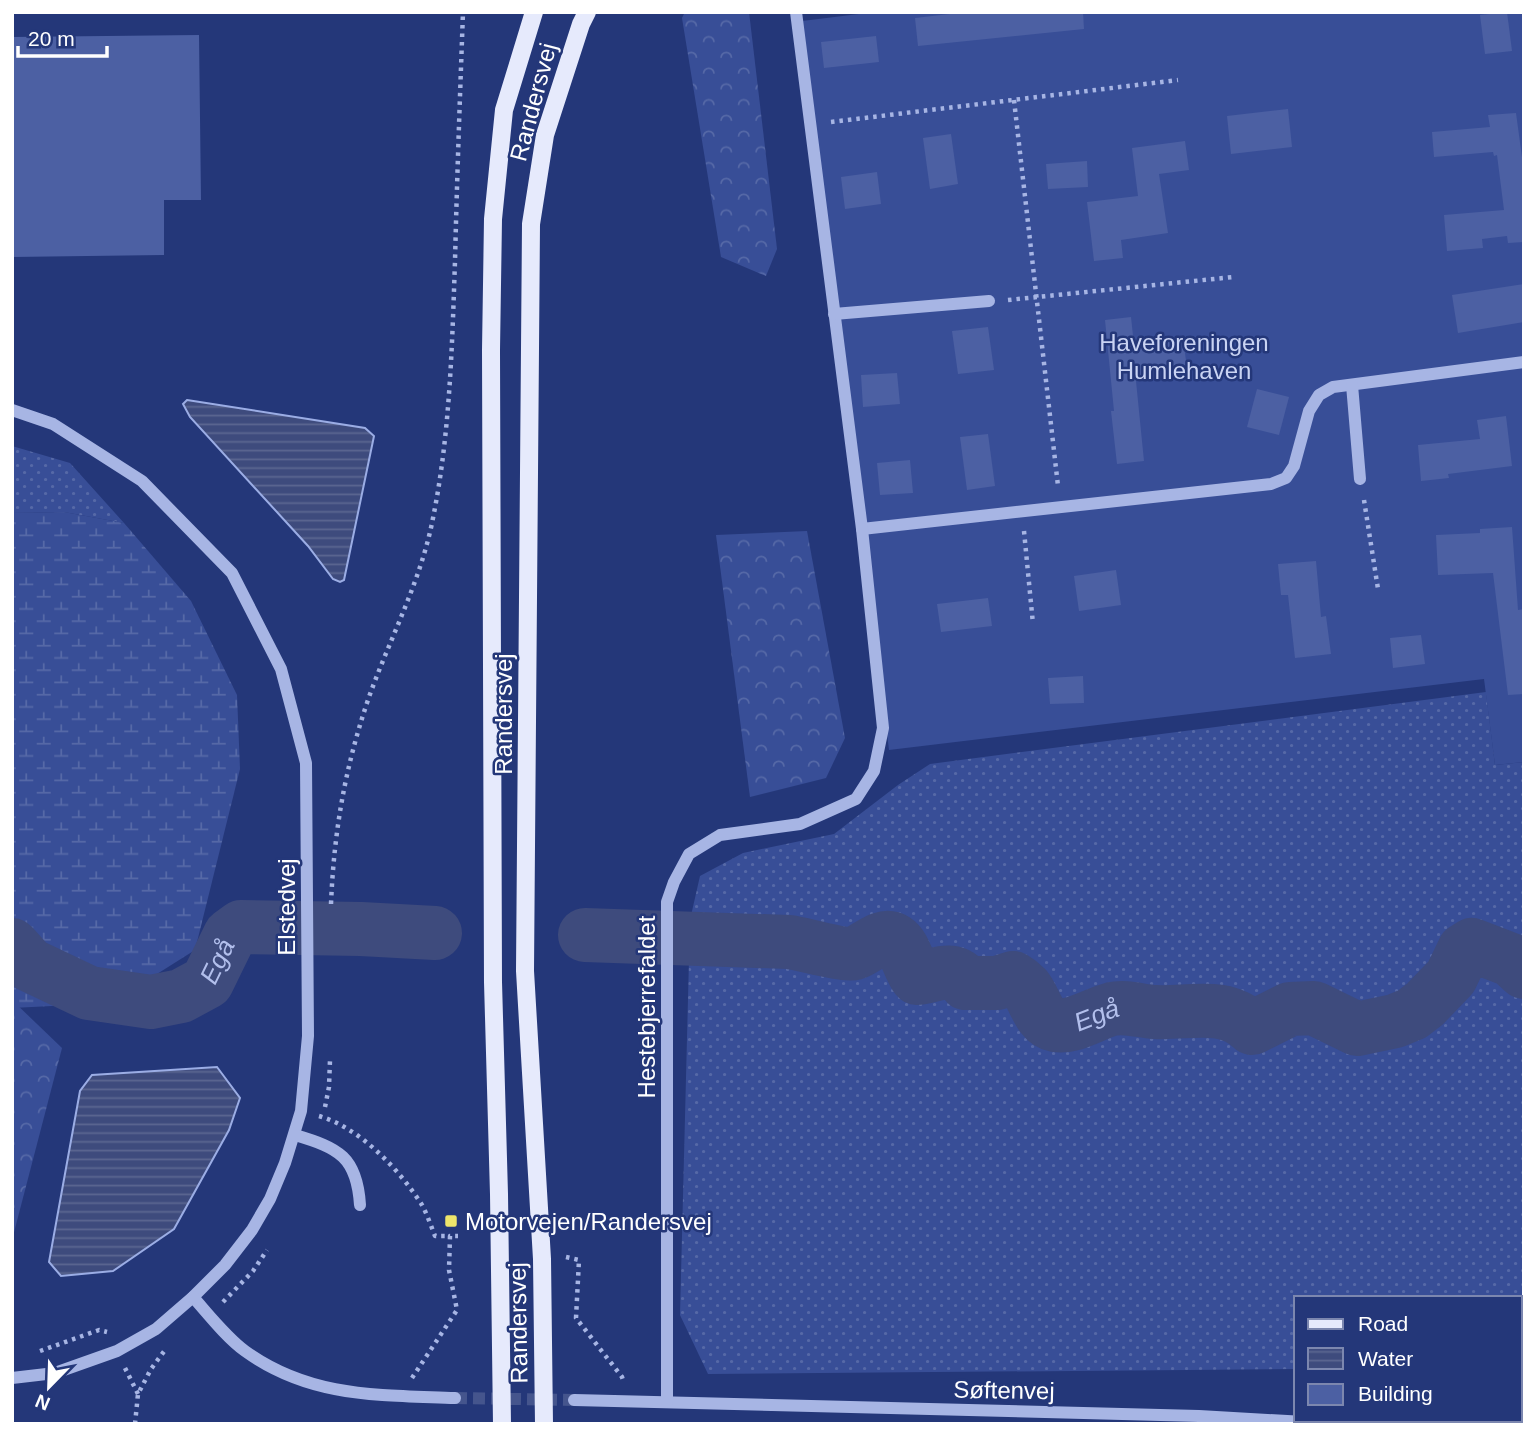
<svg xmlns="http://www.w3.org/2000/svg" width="1536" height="1436" viewBox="0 0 1536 1436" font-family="Helvetica,sans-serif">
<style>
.grass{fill:url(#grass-dots)}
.forest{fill:url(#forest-crowns)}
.wetland{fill:url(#wetland-marsh)}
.garden{fill:#384e97}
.water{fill:url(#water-rules);stroke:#9bade5;stroke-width:2}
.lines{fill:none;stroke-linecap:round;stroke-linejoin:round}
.stream{stroke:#9bade5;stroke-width:9}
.river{stroke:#3e4b7d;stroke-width:54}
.building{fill:#4c60a3}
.minor-tunnel{stroke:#45558d;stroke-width:12;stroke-dasharray:12 6;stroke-linecap:butt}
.path{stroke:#a7b5e4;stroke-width:4.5;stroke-dasharray:3.5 5;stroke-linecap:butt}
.minor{stroke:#a7b5e4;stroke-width:12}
.major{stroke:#e6eafc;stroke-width:18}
.poi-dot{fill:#eee56b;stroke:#243779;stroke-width:2.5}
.labels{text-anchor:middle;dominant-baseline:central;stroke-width:5;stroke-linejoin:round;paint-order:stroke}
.street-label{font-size:24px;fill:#fff;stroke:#243779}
.park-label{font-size:24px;fill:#c9d3f3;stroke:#243779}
.poi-label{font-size:24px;fill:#fff;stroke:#243779;text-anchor:start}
.water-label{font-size:26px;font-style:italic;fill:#b2bfec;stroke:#243779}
</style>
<defs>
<pattern id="grass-dots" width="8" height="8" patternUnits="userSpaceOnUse" patternTransform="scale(1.75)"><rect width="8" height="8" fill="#384e97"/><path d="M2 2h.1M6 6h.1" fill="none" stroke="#5669a7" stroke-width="1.8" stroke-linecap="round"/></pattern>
<pattern id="forest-crowns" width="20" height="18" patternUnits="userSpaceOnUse" patternTransform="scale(1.75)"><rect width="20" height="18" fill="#384e97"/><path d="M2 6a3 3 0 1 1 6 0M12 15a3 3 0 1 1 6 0" fill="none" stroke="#5669a7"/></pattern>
<pattern id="wetland-marsh" width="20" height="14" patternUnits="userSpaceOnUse" patternTransform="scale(1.75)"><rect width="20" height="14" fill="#384e97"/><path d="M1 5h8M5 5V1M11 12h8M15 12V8" fill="none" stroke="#5669a7"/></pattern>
<pattern id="water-rules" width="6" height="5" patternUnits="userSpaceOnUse" patternTransform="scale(1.75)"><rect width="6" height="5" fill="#3e4b7d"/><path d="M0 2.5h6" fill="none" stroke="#5b6690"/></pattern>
</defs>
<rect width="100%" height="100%" fill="#243779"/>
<!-- grass -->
<g class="grass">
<path d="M12 446 70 463 124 523 64 512 12 513Z"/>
<path d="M1486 692 1495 765 1524 762V1373H1520V1298H1296V1369L708 1374 680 1315 690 920 700 876 743 853 834 834 898 785 930 764Z"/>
</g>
<!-- forest -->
<g class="forest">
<path d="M685 12H749L777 249 766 276 721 257 682 18Z"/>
<path d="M807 531 845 738 826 778 750 797 716 535Z"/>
<path d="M12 1000 62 1048 12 1240Z"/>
</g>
<!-- wetland -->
<path class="wetland" d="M64 512 124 523 191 601 237 695 240 769 195 950 111 1003 12 1008V513Z"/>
<!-- garden -->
<path class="garden" d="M875 12H1524V762L1495 765 1484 679 889 750 802 21Z"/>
<!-- water -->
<g class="water">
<path d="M187 400 365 428 374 436 344 580 340 582 333 579 308 546 190 417 183 404Z"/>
<path d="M217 1067 240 1098 229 1130 174 1229 113 1271 61 1276 49 1262 80 1091 92 1075Z"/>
</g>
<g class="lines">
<!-- stream -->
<path class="stream" d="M1520 1362H1524"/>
<!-- river -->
<g class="river">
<path id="s1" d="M585 935 789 942C804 944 843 956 855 953 867 949 882 932 895 940 906 947 908 967 917 978 936 976 954 964 966 983H997L1013 978C1018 981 1022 984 1026 988 1035 999 1039 1022 1055 1025 1075 1028 1093 1014 1112 1009 1126 1006 1140 1011 1155 1012 1188 1014 1225 1001 1252 1028L1290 1009 1314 1008 1357 1029 1395 1021 1412 1014 1425 1004 1451 977 1464 950 1472 945 1511 960 1524 972"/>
<path id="s2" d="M12 945 30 965 89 993 151 1002 181 996 207 982 230 935 241 927 361 929 435 933"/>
</g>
</g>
<!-- building -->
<g class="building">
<path d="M967 12H1083L1084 29 918 46 915 18Z"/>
<path d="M1507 12 1512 51 1485 54 1480 15Z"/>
<path d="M199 35 201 200H164V255L12 257V37Z"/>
<path d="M876 36 879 62 824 68 821 42Z"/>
<path d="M1288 109 1292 147 1231 154 1227 116Z"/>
<path d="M1516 113 1524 172V242L1508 243 1507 236 1482 239 1483 248 1447 251 1444 215 1504 210 1497 155 1494 156 1493 152 1434 157 1432 132 1490 127 1488 115Z"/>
<path d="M951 134 958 184 930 189 923 138Z"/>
<path d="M1185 141 1189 170 1159 174 1168 233 1121 240 1123 258 1094 261 1087 202 1138 196 1132 148Z"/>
<path d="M1087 161 1088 187 1048 189 1046 164Z"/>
<path d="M877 172 881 204 845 209 841 177Z"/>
<path d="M1524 284V322L1458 333 1452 295Z"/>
<path d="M1131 317 1134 345 1183 339 1188 375 1136 381 1144 461 1117 464 1111 411H1114L1105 320Z"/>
<path d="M988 327 994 370 958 374 952 331Z"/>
<path d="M897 373 900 404 863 407 861 375Z"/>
<path d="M1257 389 1289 397 1279 435 1247 427Z"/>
<path d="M1506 416 1512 466 1448 474 1449 478 1421 481 1418 445 1480 439 1477 420Z"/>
<path d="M988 434 995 486 967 490 960 437Z"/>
<path d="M910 460 913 493 880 495 877 463Z"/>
<path d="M1512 527 1518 610 1524 609V694L1508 695 1493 573 1438 575 1436 535 1480 533V529Z"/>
<path d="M1316 561 1321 617 1326 616 1331 654 1295 658 1288 595H1281L1278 564Z"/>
<path d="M1116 570 1121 605 1079 611 1074 576Z"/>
<path d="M988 598 992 626 941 632 937 604Z"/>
<path d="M1421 635 1425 664 1393 668 1390 638Z"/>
<path d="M1083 676 1084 703 1050 704 1048 678Z"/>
</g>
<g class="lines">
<!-- minor-tunnel -->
<path class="minor-tunnel" d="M455 1398 574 1400"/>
<!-- path -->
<g class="path">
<path d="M1014 100 1058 486"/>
<path d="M831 122 1178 80"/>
<path d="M1008 300 1233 277"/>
<path d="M1364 500 1378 589"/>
<path d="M1024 531 1033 624"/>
<path d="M331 904C334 831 345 767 369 697 390 638 421 581 433 518 450 434 452 347 455 261 457 178 460 95 463 12"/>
<path d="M325 1107 329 1087 330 1060"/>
<path d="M319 1116C360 1128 399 1169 422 1205 427 1214 431 1226 435 1236H450"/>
<path d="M566 1257 579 1260 576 1318 622 1377 624 1383"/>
<path d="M223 1302 253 1271 267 1250"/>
<path d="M40 1351 99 1330 107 1332"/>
<path d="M125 1368 138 1394"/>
<path d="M412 1378 457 1310 449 1270 450 1236H458"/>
<path d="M135 1424 138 1394 151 1369 165 1350"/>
</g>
<!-- minor -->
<g class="minor">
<path d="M796 12 862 529 1271 484 1286 478 1294 466 1309 411 1319 395 1333 387 1524 362"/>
<path d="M834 314 989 301"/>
<path d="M1352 385 1360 479"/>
<path d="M12 410 53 424 142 481 232 573 281 669 306 763 308 1036 301 1111 285 1163 270 1199 252 1230 225 1265 193 1297 156 1329 117 1351 55 1373 12 1378"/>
<path d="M295 1135C339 1148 357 1157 360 1205"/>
<path d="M193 1297C209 1315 226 1337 245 1351 310 1398 379 1395 455 1398"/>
<path d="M574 1400 1199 1416 1340 1424"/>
<path d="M667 1402V902L674 882 689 854 720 835 800 824 856 799 874 771 883 728 862 529"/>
</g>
<!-- major -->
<g class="major">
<path d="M502 1424 499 1194 493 982 491 350 493 219 504 110 534 12"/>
<path d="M544 1424 542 1259 525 971 531 224 545 135 581 24 587 12"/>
</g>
</g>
<!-- markers -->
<rect class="poi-dot" x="444" y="1214" width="14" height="14" rx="3.5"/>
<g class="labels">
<!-- street labels -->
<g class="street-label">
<text transform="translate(533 102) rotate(-75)">Randersvej</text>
<text transform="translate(503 714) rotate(-90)">Randersvej</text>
<text transform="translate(286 907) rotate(-90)">Elstedvej</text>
<text transform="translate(646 1007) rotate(-90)">Hestebjerrefaldet</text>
<text transform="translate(518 1323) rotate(-91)">Randersvej</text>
<text transform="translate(1004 1390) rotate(1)">Søftenvej</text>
</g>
<!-- park labels -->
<g class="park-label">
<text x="1184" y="342">Haveforeningen<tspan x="1184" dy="28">Humlehaven</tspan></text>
</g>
<!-- poi labels -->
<g class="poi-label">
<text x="465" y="1221">Motorvejen/Randersvej</text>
</g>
<!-- water labels -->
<g class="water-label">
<text stroke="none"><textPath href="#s2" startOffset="238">Egå</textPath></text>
<text stroke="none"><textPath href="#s1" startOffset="569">Egå</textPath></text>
</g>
</g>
<!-- border -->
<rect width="1536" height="1436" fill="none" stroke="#ffffff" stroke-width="28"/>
<!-- legend -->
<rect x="1294" y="1296" width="228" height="126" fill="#243779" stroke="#7c87af" stroke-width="2"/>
<rect x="1308" y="1319" width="35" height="10" fill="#e6eafc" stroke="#7c87af" stroke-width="2"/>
<text x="1358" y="1331" font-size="21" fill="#ffffff">Road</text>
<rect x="1308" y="1348" width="35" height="21" fill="url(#water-rules)" stroke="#7c87af" stroke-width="2"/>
<text x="1358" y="1366" font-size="21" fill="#ffffff">Water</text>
<rect x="1308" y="1384" width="35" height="21" fill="#4c60a3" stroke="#7c87af" stroke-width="2"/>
<text x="1358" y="1401" font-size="21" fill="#ffffff">Building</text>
<!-- north arrow -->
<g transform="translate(49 1387) rotate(203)" stroke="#243779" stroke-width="5" paint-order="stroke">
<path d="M0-5L12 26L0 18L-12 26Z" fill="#ffffff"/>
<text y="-10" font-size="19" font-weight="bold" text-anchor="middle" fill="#ffffff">N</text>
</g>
<!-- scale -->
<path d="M18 46v10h89v-10" fill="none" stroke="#ffffff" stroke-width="3.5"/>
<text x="28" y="46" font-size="21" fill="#ffffff" stroke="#243779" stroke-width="5" paint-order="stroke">20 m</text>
</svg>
